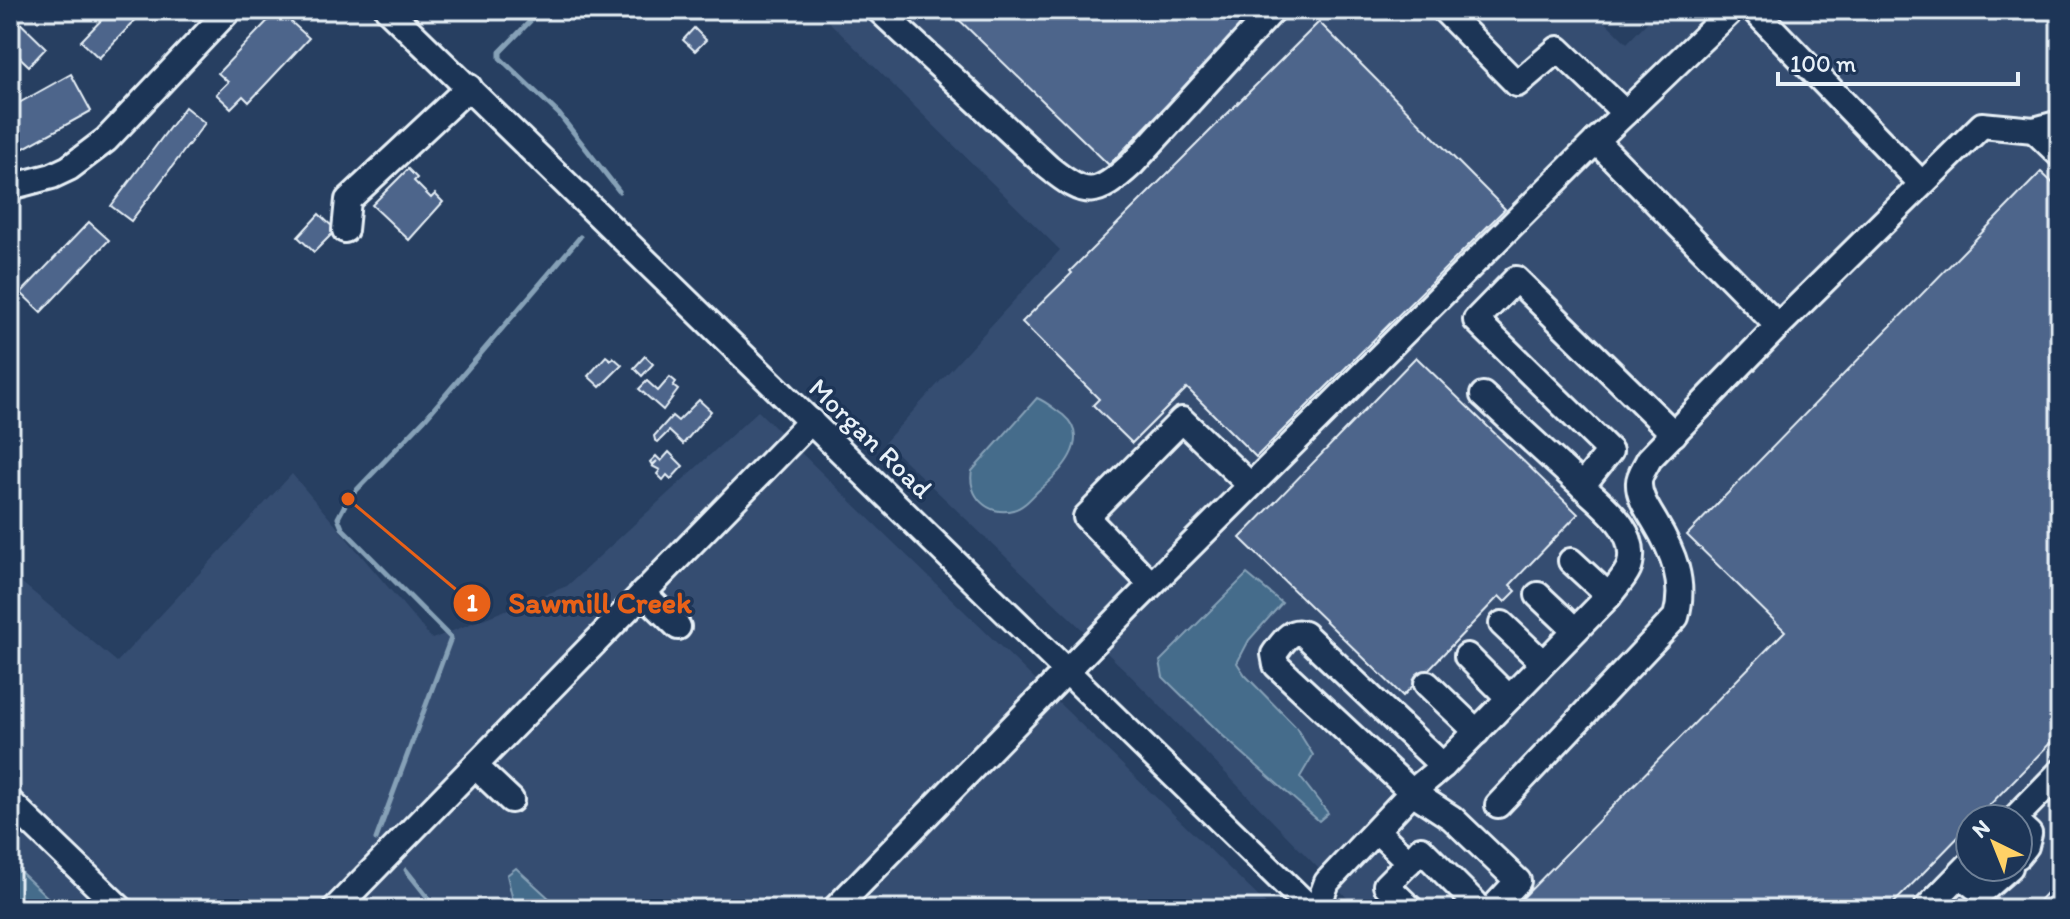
<svg xmlns="http://www.w3.org/2000/svg" width="2070" height="919" viewBox="0 0 2070 919" font-family="Itim,sans-serif">
<style>
.built{fill:#364d71;fill-rule:evenodd}
.water{fill:#446c8b;stroke:#86a1b7;stroke-width:2}
.lines{fill:none;stroke-linecap:round;stroke-linejoin:round}
.stream{stroke:#86a1b7;stroke-width:5}
.building{fill:#4d658b;stroke:#e8f1f8;stroke-width:2}
.minor-casing{stroke:#e8f1f8;stroke-width:30}
.minor{stroke:#1d3557;stroke-width:24}
.labels{text-anchor:middle;dominant-baseline:central;stroke-width:7;stroke-linejoin:round;paint-order:stroke}
.street-label{font-size:28px;fill:#e8f1f8;stroke:#1d3557}
.leader{fill:none;stroke:#e86118;stroke-width:3}
.callout-dot{fill:#e86118;stroke:#1d3557;stroke-width:3}
.mark-label{font-size:24px;text-anchor:middle;font-weight:bold;fill:#fff}
.callout-label{font-size:30px;text-anchor:middle;font-weight:bold;fill:#e86118;stroke:#1d3557;stroke-width:7;stroke-linejoin:round;paint-order:stroke}
</style>
<rect width="100%" height="100%" fill="#273f61"/>
<filter id="ink" filterUnits="userSpaceOnUse"><feTurbulence type="fractalNoise" baseFrequency=".0125" numOctaves="2"/><feDisplacementMap in="SourceGraphic" scale="16" xChannelSelector="R" yChannelSelector="G"/><feConvolveMatrix kernelMatrix="1 2 1 2 8 2 1 2 1" color-interpolation-filters="sRGB"/></filter>
<g filter="url(#ink)">
<!-- built -->
<g class="built">
<path d="M817 10H1593L1627 43 1659 10H2060V909H1358L1126 671 885 442 1060 250ZM1970 819H2018V867H1970Z"/>
<path d="M758 411 1271 909H10V573L117 662 292 474 432 639 567 586Z"/>
</g>
<!-- water -->
<g class="water">
<path d="M1037 398C1047 402 1054 409 1063 415 1093 440 1060 473 1038 491 1031 498 1023 508 1013 510 988 517 967 495 972 471Z"/>
<path d="M1247 574 1282 603 1249 640 1237 663 1245 675 1295 726 1313 755 1300 777 1328 813 1319 821 1222 735 1163 677 1160 661Z"/>
<path d="M10 862 60 909H10Z"/>
<path d="M516 868 561 909H515L507 875Z"/>
</g>
<g class="lines">
<!-- stream -->
<g class="stream">
<path d="M541 10 500 52V58L559 114 619 191"/>
<path d="M376 839 451 638 342 528 338 518 348 499 425 419 580 237"/>
<path d="M406 870 437 909"/>
</g>
</g>
<!-- building -->
<g class="building">
<path d="M111 10H145L99 58 81 41Z"/>
<path d="M278 10 309 38 249 102 243 96 231 108 216 94 228 82 218 73Z"/>
<path d="M949 10H1258L1109 165Z"/>
<path d="M10 13 46 48 29 66 10 48Z"/>
<path d="M1319 22 1505 209 1256 457 1187 388 1132 443 1093 405 1099 399 1022 322 1072 273 1070 271Z"/>
<path d="M694 28 706 40 695 51 683 40Z"/>
<path d="M71 74 91 111 15 153 10 145V108Z"/>
<path d="M185 107 205 123 131 221 111 206Z"/>
<path d="M408 169 417 178 414 181 431 198 435 194 443 202 409 240 372 205Z"/>
<path d="M2041 172 2060 190V733L1976 819H1970V825L1888 909H1512L1785 631 1687 535Z"/>
<path d="M319 214 336 230 314 252 298 237Z"/>
<path d="M89 222 109 240 41 312 21 293Z"/>
<path d="M606 356 611 360 613 357 622 365 600 387 588 376Z"/>
<path d="M645 356 653 364 642 376 634 368Z"/>
<path d="M1416 357 1578 514 1510 585 1516 591 1505 602 1499 596 1403 696 1240 538Z"/>
<path d="M670 377 676 382 673 386 678 390 663 410 639 389 647 381 658 391Z"/>
<path d="M699 400 711 411 683 444 669 431 658 442 655 440 654 436 672 416 678 421Z"/>
<path d="M669 452 683 466 671 479 667 475 663 480 657 474 660 470 652 466 657 461 652 465 650 462 656 456 661 461Z"/>
<path d="M2060 878V909H2035L2033 907Z"/>
</g>
<g class="lines">
<defs>
<g id="minor">
<path d="M388 10 1311 909"/>
<path d="M879 10 1048 167C1086 198 1096 197 1132 164L1273 10"/>
<path d="M1444 10 1517 84 1558 49 1625 113"/>
<path d="M1754 10 1921 183"/>
<path d="M2034 130 2060 155"/>
<path d="M1596 141 1732 10"/>
<path d="M10 187 52 176 69 168 106 140 229 10"/>
<path d="M345 230 348 200 469 87"/>
<path d="M1778 326 1982 125 2034 130 2060 123"/>
<path d="M1483 395 1582 486"/>
<path d="M1571 561 1609 596"/>
<path d="M1151 584 1086 517 1182 420 1250 485"/>
<path d="M643 593 678 627"/>
<path d="M1538 595 1575 630"/>
<path d="M1502 624 1543 663"/>
<path d="M1467 656 1509 698"/>
<path d="M1427 684 1477 732"/>
<path d="M475 766 511 800"/>
<path d="M1443 766 1304 634C1290 628 1282 644 1274 654L1276 665 1412 792 1452 818 1518 881 1492 909"/>
<path d="M10 802 121 909"/>
<path d="M2014 819 2060 772"/>
<path d="M2018 824 2029 834 2026 846 2018 856"/>
<path d="M1377 831 1409 862 1386 885 1411 909"/>
<path d="M1409 862 1421 849 1475 903 1477 909"/>
<path d="M1960 875 1975 887 1985 889 2010 867"/>
<path d="M335 909 811 421"/>
<path d="M835 909 1132 604 1596 141 1778 326 1649 459C1646 466 1639 475 1639 482 1638 496 1648 510 1655 522 1673 552 1686 582 1676 617L1498 805"/>
<path d="M1317 909 1327 882 1412 792 1443 766 1609 596C1615 587 1628 574 1630 564 1638 530 1603 506 1582 486L1610 451 1476 320 1516 279 1674 434"/>
<path d="M1926 909 1969 865"/>
</g>
</defs>
<!-- minor casing -->
<use href="#minor" class="minor-casing"/>
<!-- minor -->
<use href="#minor" class="minor"/>
</g>
</g>
<g class="labels">
<!-- street labels -->
<g class="street-label">
<text transform="translate(871 438) rotate(44)">Morgan Road</text>
</g>
</g>
<!-- callouts -->
<path class="leader" d="M348 499L472 603"/>
<g class="callout-dot">
<circle cx="348" cy="499" r="8"/>
<circle cx="472" cy="603" r="20"/>
</g>
<g class="mark-label">
<text x="472" y="611">1</text>
</g>
<g class="callout-label">
<text x="600" y="613">Sawmill Creek</text>
</g>
<!-- margin -->
<rect width="2070" height="919" fill="none" stroke="#1d3557" stroke-width="40"/>
<rect x="20" y="20" width="2030" height="879" fill="none" stroke="#e8f1f8" stroke-width="3" filter="url(#ink)"/>
<!-- north arrow -->
<g transform="translate(1994 843) rotate(317)"><circle r="38" fill="#1d3557" stroke="#6e8097" stroke-width="2"/>
<path d="M0-6L14 30L0 20L-14 30Z" fill="#ffd166"/>
<text y="-12" font-size="22" font-weight="bold" text-anchor="middle" fill="#e8f1f8">N</text>
</g>
<!-- scale -->
<path d="M1778 72v12h240v-12" fill="none" stroke="#e8f1f8" stroke-width="4"/>
<text x="1790" y="72" font-size="24" fill="#e8f1f8" stroke="#1d3557" stroke-width="6" paint-order="stroke">100 m</text>
</svg>
